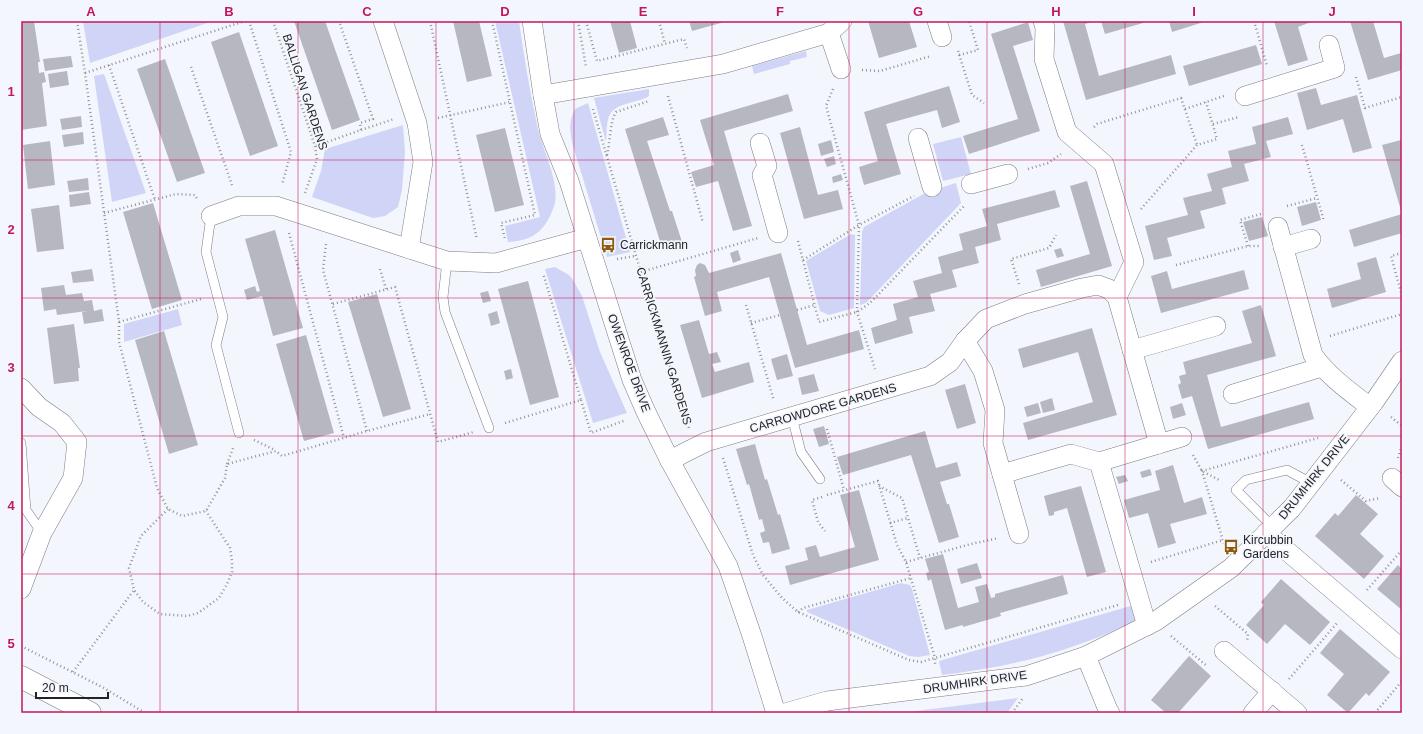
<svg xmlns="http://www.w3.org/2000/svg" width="1423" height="734" viewBox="0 0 1423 734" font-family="Arial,sans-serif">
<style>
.grass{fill:#d0d4f6}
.building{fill:#b6b7c0}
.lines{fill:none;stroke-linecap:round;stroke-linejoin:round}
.lane-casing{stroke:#7b7c85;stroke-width:10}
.street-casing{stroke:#7b7c85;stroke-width:20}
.highway-casing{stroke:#7b7c85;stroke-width:23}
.path{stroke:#919398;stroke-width:2.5;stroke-dasharray:1 3;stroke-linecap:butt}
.lane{stroke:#fff;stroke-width:9}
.street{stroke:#fff;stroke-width:19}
.highway{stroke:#fff;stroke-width:22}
.grid{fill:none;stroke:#c2185b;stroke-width:1;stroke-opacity:0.55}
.labels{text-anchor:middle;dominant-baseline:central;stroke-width:3.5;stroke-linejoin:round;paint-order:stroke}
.street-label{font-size:12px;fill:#222326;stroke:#f4f6fd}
.poi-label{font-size:12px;fill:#222326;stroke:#f4f6fd;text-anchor:start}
.neatline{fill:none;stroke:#c2185b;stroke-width:1.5}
.grid-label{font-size:13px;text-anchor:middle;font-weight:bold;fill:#c2185b}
</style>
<rect width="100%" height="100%" fill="#f4f6fd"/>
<!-- grass -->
<g class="grass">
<path d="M83 21H213L90 63Z"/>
<path d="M495 21H519C524 57 530 93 538 129 543 150 559 181 555 203 554 207 552 211 551 214 542 234 529 241 508 242L505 226 540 217Z"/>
<path d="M806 51 807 57 790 61V64L754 74 752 66Z"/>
<path d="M104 74 146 193 112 202 94 76Z"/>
<path d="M649 89V96C637 104 611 102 608 120 606 127 607 135 606 142L594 98Z"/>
<path d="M588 103 630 252 607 257 573 146C570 133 568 122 575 109Z"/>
<path d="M403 125 405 152 402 190 398 207 385 216 373 218 312 197 321 171 325 149Z"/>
<path d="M961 137 971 174 943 181 933 144Z"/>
<path d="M956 183 961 203 866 303 860 305 862 232 864 227 927 192Z"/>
<path d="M851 234 855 235 854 308 829 315 820 311 806 261Z"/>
<path d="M555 267 569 275 573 280 582 296 600 352 627 413 593 423 545 269Z"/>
<path d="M178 309 182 325 124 342V324Z"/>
<path d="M901 583 910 585 912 589 930 655 918 657 909 656 807 612V610Z"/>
<path d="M1134 605 1139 619C1118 629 1098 638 1077 645 1034 661 988 669 942 675L939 661Z"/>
<path d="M1018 698 1007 713H901Z"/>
</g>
<!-- building -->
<g class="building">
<path d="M21 21H34L40 62H38L39 73 44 72 46 82 42 83 47 126 21 130Z"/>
<path d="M294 21H325L360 120 332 130Z"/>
<path d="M453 21H479L492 76 467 82Z"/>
<path d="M610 21H630L637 48 619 53Z"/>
<path d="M689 21H728L692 31Z"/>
<path d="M868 21H909L917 47 879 58Z"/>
<path d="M1063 21H1095L1085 24 1099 76 1171 55 1176 74 1086 100Z"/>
<path d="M1101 21H1143V23L1105 34Z"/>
<path d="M1169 21H1207L1172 32Z"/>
<path d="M1274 21H1314L1298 27 1308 60 1288 66Z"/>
<path d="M1350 21H1373L1384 58 1401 53 1402 70 1368 80Z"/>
<path d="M1028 22 1033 40 1013 46 1040 131 969 154 963 136 1018 119 991 34Z"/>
<path d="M239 32 278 146 250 156 211 42Z"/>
<path d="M1256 45 1262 64 1189 86 1183 66Z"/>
<path d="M71 56 73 67 45 71 43 59Z"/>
<path d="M165 59 205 173 177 182 137 69Z"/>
<path d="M67 71 69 85 50 88 48 74Z"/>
<path d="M949 86 960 122 942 128 937 110 886 124 901 174 864 185 859 167 878 161 864 112Z"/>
<path d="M1316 88 1321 105 1357 95 1372 148 1353 153 1343 119 1307 130 1297 93Z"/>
<path d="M788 94 793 111 724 131 752 226 733 231 718 181 696 187 691 172 714 165 700 120Z"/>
<path d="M81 116 82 127 62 130 60 119Z"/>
<path d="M663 117 669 135 647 141 670 211H672L683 245 663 251 625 129Z"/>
<path d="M1288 117 1293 134 1266 141 1271 157 1244 164 1249 181 1222 188 1226 204 1200 211 1205 228 1167 238 1172 256 1154 260 1145 226 1188 215 1183 198 1212 191 1207 174 1232 167 1228 151 1256 144 1252 127Z"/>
<path d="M800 127 818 195 838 190 843 209 804 219 780 133Z"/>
<path d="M505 128 524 205 495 212 476 135Z"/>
<path d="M83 132 84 144 64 147 62 135Z"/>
<path d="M831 140 834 152 821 156 818 144Z"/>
<path d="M1401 140 1402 143V214L1382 145Z"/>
<path d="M50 141 55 185 28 189 23 145Z"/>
<path d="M834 156 836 164 827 167 824 159Z"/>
<path d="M841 174 843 180 833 183 832 177Z"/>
<path d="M88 178 89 190 69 192 67 181Z"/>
<path d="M1087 181 1112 266 1041 287 1036 270 1090 254 1070 186Z"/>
<path d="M1055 190 1060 207 997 224 1001 240 975 247 979 263 952 270 957 287 930 294 935 311 909 317 913 333 875 344 871 328 897 320 893 304 918 297 913 281 942 273 938 257 963 250 959 234 987 226 982 209Z"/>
<path d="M89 192 91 204 70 207 69 195Z"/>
<path d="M1316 202 1321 220 1302 226 1297 207Z"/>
<path d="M153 203 182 300 152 309 123 212Z"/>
<path d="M59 205 64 249 37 252 31 209Z"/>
<path d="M1402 214V233L1354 247 1349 230Z"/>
<path d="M1262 217 1268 236 1249 241 1243 222Z"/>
<path d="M275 230 303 328 273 336 262 296 247 300 244 290 255 286 257 292 260 291 245 239Z"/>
<path d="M1061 248 1064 256 1057 258 1054 250Z"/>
<path d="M738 250 741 260 733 263 730 253Z"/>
<path d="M781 253 807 345 859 330 864 349 795 368 769 277 717 292 722 311 705 316 694 277 696 276 695 270 697 265 700 263 705 265 709 273Z"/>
<path d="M1376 257 1386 292 1332 308 1327 289 1361 279 1357 263Z"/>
<path d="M92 269 94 281 73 283 71 272Z"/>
<path d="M1244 270 1249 289 1161 313 1151 276 1167 271 1172 289Z"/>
<path d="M528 281 559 397 530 405 498 289Z"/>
<path d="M64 285 66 295 82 293 84 301 92 300 94 311 102 309 104 321 84 324 82 312 87 311 57 315 56 309 44 311 41 288Z"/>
<path d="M488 291 491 301 483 303 480 293Z"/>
<path d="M377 294 411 409 383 417 348 302Z"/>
<path d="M1261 305 1276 356 1207 375 1221 427 1309 402 1314 419 1208 449 1192 396 1182 399 1178 385 1181 383 1179 376 1186 374 1183 362 1252 343 1242 311Z"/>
<path d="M497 311 500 323 491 326 488 314Z"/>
<path d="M699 320 709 354 717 352 721 362 712 364 715 372 749 362 754 382 702 398 680 325Z"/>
<path d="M74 324 80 368H78L79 381 54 384 47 328Z"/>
<path d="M1092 328 1117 415 1028 440 1023 423 1093 402 1078 352 1023 368 1018 349Z"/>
<path d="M164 331 198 445 169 454 135 340Z"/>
<path d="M306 335 334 433 304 441 276 344Z"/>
<path d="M787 354 793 376 777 380 771 359Z"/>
<path d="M511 369 513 378 506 380 504 371Z"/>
<path d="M814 374 819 391 802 395 798 378Z"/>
<path d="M965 384 976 423 957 429 945 390Z"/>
<path d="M1052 398 1055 410 1043 413 1040 402Z"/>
<path d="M1038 403 1041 413 1027 417 1024 407Z"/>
<path d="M1182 403 1186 415 1173 419 1170 407Z"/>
<path d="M824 426 829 444 819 447 813 429Z"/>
<path d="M925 431 936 468 957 462 961 476 940 482 947 504H949L959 537 939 543 911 455 843 475 837 457Z"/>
<path d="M755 444 765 480 767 479 778 515 780 514 790 549 772 554 769 542 763 543 760 533 765 531 762 519 759 520 749 484 747 485 736 449Z"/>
<path d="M1173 465 1184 503 1202 497 1207 514 1170 524 1176 543 1158 548 1148 513 1129 518 1124 500 1160 490 1155 471Z"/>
<path d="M1150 469 1152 475 1142 478 1140 472Z"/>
<path d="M1125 475 1128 481 1119 484 1116 477Z"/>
<path d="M1081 486 1106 572 1087 577 1067 508 1054 512V515L1049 516 1044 496Z"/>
<path d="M859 490 879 560 790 585 785 566 808 560 805 548 816 545 820 557 855 547 840 495Z"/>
<path d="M1356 495 1378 514 1360 534 1384 556 1364 579 1315 536 1335 513 1338 516Z"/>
<path d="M943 554 958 608 979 602 975 587 987 584 991 598 995 597V594L1063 575 1068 594 1000 613 1001 616 963 627V625L945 630 931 579 928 581 926 573 929 572 925 559Z"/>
<path d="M977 563 982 578 961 584 957 569Z"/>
<path d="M1398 565 1402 569V610L1377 589Z"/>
<path d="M1281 579 1330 622 1310 645 1285 624 1267 644 1246 625 1264 605 1261 602Z"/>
<path d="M1340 629 1390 672 1369 696 1366 693 1348 713 1327 695 1344 674 1320 653Z"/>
<path d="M1189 656 1211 676 1178 713H1166L1151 700Z"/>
</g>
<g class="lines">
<defs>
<g id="lane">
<path d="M211 216 206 252 223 317 216 345 239 433"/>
<path d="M447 261 443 297 445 312 489 428"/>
<path d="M792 417 801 452 820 479"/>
<path d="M21 443 26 510 42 533"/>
<path d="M1273 527 1236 490 1246 480 1287 470 1311 483"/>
</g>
<g id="street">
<path d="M383 21 417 123 423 162 409 249"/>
<path d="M532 21 543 95 550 134 569 181 632 380 646 412 670 461 728 566 752 636 776 713"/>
<path d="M937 21 942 37"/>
<path d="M1043 21 1045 28 1044 59 1067 132 1104 164 1134 262 1117 297"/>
<path d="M829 33 841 69"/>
<path d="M543 95 723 64 829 33 842 21"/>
<path d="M1245 96 1335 68 1329 45"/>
<path d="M918 138 932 187"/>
<path d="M760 143 767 166 762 175 778 233"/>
<path d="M971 184 1008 174"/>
<path d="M211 216 239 206H276L447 261 496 263 587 238"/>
<path d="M1278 227 1313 355C1328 376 1349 391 1370 407"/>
<path d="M1283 247 1311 239"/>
<path d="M965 341 983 371 995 410 993 443 1019 534"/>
<path d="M1132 350 1216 326"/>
<path d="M21 388 39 407 62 423 77 442 73 478 42 533 21 589"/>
<path d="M1233 394 1322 367"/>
<path d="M670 461 682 454 706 442 930 376 950 362 965 341 986 319 1025 304 1082 288 1098 285 1109 289 1117 297 1159 444"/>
<path d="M1099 462 1147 626"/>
<path d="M1002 474 1071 454 1099 462 1182 437"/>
<path d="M1392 478 1402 487"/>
<path d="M1266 533 1402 649"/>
<path d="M1224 651 1297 713"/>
<path d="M1086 656 1108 710 1110 713"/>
<path d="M785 713 827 701 1026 676 1086 656 1156 621 1231 568 1292 508 1374 402 1402 361"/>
<path d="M1253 713 1272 691"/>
</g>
<path id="highway" d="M21 677 90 713"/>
</defs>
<!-- lane casing -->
<use href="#lane" class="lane-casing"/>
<!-- street casing -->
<use href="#street" class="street-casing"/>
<!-- highway casing -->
<use href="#highway" class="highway-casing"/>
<!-- path -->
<g class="path">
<path d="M77 21 85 73 119 322V342L157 488 168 509 182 516 206 511 225 478 227 464 276 451 282 456 367 431 430 414"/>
<path d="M249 21 291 152 282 185"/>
<path d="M273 21 315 146 317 159 305 193"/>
<path d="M430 21 477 240"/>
<path d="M492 21 535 215 501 223 505 239"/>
<path d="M578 21 586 67"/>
<path d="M586 21 597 61 684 39 687 48"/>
<path d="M659 21 665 44"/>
<path d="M1254 21 1267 66"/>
<path d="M958 51 972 95 984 103"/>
<path d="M959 55 978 50 969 21"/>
<path d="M109 65 155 200"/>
<path d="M191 67 232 185"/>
<path d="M862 70 880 71 931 56"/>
<path d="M85 73 245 21"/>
<path d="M1356 77 1365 108 1402 97"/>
<path d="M833 89 826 106 859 225 857 312 875 369"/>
<path d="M668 96 703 223"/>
<path d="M593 109 636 256 689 428"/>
<path d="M1185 109 1224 96"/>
<path d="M438 118 510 102"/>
<path d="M1213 124 1239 117"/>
<path d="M1094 127 1097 124 1181 98 1197 145"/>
<path d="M361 130 394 119"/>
<path d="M1302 145 1324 221"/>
<path d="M316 146 361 130 360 123 373 119 339 21"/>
<path d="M607 155C610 143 610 121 616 112L649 101"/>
<path d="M1028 169 1048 163 1061 154"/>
<path d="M1287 206 1317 198"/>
<path d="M1141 209 1197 145 1217 139 1206 102"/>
<path d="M104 213 176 194 195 195 198 200"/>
<path d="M289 233 344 438"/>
<path d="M798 241 819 322 857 312 870 303 965 205"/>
<path d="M326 244 323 270 367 431"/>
<path d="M1248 246 1240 220 1261 214"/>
<path d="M1402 253 1391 256 1402 296"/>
<path d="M617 259 636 256"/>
<path d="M803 260 859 225 914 196"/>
<path d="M1176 265 1248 246H1261"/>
<path d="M380 269 386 289"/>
<path d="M641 272 758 238"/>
<path d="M1019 284 1011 259 1049 248 1056 235"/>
<path d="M333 304 395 287 438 442 474 432"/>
<path d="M746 305 774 401"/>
<path d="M797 310 815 305"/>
<path d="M119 322 201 299"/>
<path d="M751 323 780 315"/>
<path d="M1330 336 1402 314"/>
<path d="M581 400 591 433 626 420"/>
<path d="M1391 417 1402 426"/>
<path d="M505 423 581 400 543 273"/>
<path d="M827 429 844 490"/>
<path d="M254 440 275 450"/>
<path d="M1193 455 1202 471 1221 481"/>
<path d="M723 458 753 555 763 575 782 598 798 612 909 660 921 662 1118 605"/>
<path d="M1398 458 1402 445"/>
<path d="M227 464 233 448"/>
<path d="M1341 480 1366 501 1380 498"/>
<path d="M879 486 902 498 920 558"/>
<path d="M827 495 878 481 897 545 906 562 935 658V666"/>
<path d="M822 497 812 500 818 522 825 531"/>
<path d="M168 509 141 536 129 568 134 590 143 602 160 614 187 616 198 613 219 598 227 584 232 572V561L230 548 206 511"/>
<path d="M890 523 908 518"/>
<path d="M1224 544 1202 471 1318 438"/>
<path d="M906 562 971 544 999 538"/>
<path d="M1151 562 1223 540"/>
<path d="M1367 590 1402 550"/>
<path d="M1215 606 1248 634 1247 642"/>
<path d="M798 612 803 608 911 578"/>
<path d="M1171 636 1207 666"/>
<path d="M21 646 104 688 145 713"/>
<path d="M73 672 134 590"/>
<path d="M1289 679 1338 622"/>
<path d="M1012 713 1023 698"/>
<path d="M1375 713 1402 681"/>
</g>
<!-- lane -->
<use href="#lane" class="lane"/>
<!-- street -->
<use href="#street" class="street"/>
<!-- highway -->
<use href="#highway" class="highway"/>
</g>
<!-- grid -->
<path class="grid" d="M160 21V713M298 21V713M436 21V713M574 21V713M712 21V713M849 21V713M987 21V713M1125 21V713M1263 21V713M21 160H1402M21 298H1402M21 436H1402M21 574H1402"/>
<!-- icons -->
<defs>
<symbol id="bus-bare" viewBox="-9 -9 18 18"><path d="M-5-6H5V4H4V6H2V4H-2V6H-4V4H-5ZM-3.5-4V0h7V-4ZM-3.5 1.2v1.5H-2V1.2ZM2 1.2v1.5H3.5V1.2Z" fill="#8e5b0a" stroke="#f4f6fd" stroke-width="2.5" paint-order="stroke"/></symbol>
</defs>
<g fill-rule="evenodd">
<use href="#bus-bare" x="597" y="234" width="22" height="22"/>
<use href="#bus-bare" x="1220" y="536" width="22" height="22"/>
</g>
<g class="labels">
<!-- street labels -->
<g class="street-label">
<text transform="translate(305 92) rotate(72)">BALLIGAN GARDENS</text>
<text transform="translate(664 346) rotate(73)">CARRICKMANNIN GARDENS</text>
<text transform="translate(629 363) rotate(70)">OWENROE DRIVE</text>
<text transform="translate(823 408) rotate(-16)">CARROWDORE GARDENS</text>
<text transform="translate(1314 477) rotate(-51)">DRUMHIRK DRIVE</text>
<text transform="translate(975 682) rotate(-8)">DRUMHIRK DRIVE</text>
</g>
<!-- poi labels -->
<g class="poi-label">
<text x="620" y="245">Carrickmann</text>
<text x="1243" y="540">Kircubbin<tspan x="1243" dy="14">Gardens</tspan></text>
</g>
</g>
<!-- border -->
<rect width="1423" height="734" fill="none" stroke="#f4f6fd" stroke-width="44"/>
<!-- scale -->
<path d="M36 692v6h72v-6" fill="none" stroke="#222326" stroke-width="2"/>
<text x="42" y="692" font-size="12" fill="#222326" stroke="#f4f6fd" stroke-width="3" paint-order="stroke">20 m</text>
<rect x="22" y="22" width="1379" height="690" class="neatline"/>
<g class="grid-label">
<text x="91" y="16">A</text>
<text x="229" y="16">B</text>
<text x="367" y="16">C</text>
<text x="505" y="16">D</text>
<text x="643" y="16">E</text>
<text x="780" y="16">F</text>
<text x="918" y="16">G</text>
<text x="1056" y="16">H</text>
<text x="1194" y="16">I</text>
<text x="1332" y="16">J</text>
<text x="11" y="96">1</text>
<text x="11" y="234">2</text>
<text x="11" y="372">3</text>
<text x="11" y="510">4</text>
<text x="11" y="648">5</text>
</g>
</svg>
